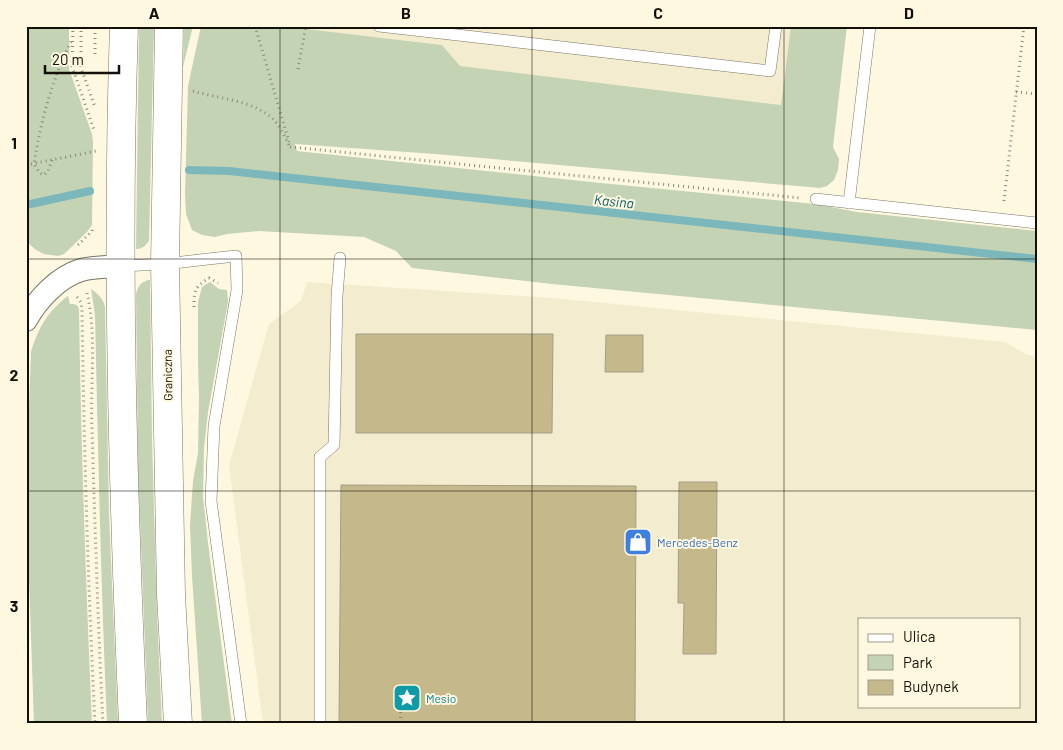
<svg xmlns="http://www.w3.org/2000/svg" width="1063" height="750" viewBox="0 0 1063 750" font-family="Barlow,sans-serif">
<style>
.built{fill:#f4eccf;fill-rule:evenodd}
.green{fill:#c4d3b3}
.lines{fill:none;stroke-linecap:round;stroke-linejoin:round}
.stream{stroke:#7cb8bb;stroke-width:8}
.building{fill:#c5b88b;stroke:#a39e89}
.service-casing{stroke:#7b7662;stroke-width:12}
.minor-casing{stroke:#7b7662;stroke-width:24}
.secondary-casing{stroke:#7b7662;stroke-width:29}
.path{stroke:#8d8879;stroke-width:3;stroke-dasharray:1 4;stroke-linecap:butt}
.service{stroke:#fff;stroke-width:11}
.minor{stroke:#fff;stroke-width:22}
.secondary{stroke:#fff;stroke-width:28}
.grid{fill:none;stroke:#121008;stroke-width:1;stroke-opacity:0.55}
.labels{text-anchor:middle;dominant-baseline:central;stroke-width:4;stroke-linejoin:round;paint-order:stroke}
.street-label{font-size:12px;fill:#121008;stroke:#fef8e1}
.shop-label{font-size:12px;fill:#366cbe;stroke:#fef8e1;text-anchor:start}
.culture-label{font-size:12px;fill:#0d838f;stroke:#fef8e1;text-anchor:start}
.water-label{font-size:14px;font-style:italic;fill:#0a6065;stroke:#fef8e1}
.neatline{fill:none;stroke:#121008;stroke-width:2}
.grid-label{font-size:16px;text-anchor:middle;font-weight:bold;fill:#121008}
</style>
<rect width="100%" height="100%" fill="#fef8e1"/>
<!-- built -->
<g class="built">
<path d="M281 26H791L782 105 459 66 442 45Z"/>
<path d="M307 282 553 298 1005 342 1027 355 1037 356V724H263L229 465 269 324 301 301ZM859 619H1019V706H859Z"/>
</g>
<!-- green -->
<g class="green">
<path d="M26 26H69V69L92 134 93 142 92 225 87 232 64 254 58 256 44 254 36 250 26 241Z"/>
<path d="M139 26H154L149 241C145 246 142 249 136 249Z"/>
<path d="M184 26H193L183 67Z"/>
<path d="M201 26H281L442 45 460 66 781 105 791 26H847L833 147 839 159 838 170 834 180 827 186 820 188 435 154 295 144 297 151 601 183 815 204 857 212 1037 231V330L552 284 412 268 396 251 364 237 259 231 227 234 215 237 202 235 192 230 186 214 185 193 188 86Z"/>
<path d="M148 280H150L152 439 157 614 162 724H148L138 468 136 294C139 285 139 284 148 280Z"/>
<path d="M210 282 219 289 227 290 228 302 208 412 204 448 203 497 208 543 232 724H202L192 576 190 525 193 481 198 453 199 398 198 364V302L202 287Z"/>
<path d="M91 289C98 294 103 298 105 307L109 514 118 724H107C101 588 98 451 95 315Z"/>
<path d="M68 296 70 304C75 304 77 304 79 309 81 448 86 586 92 724H34L26 491 31 352C38 328 48 311 68 296Z"/>
</g>
<g class="lines">
<!-- stream -->
<g class="stream">
<path d="M189 170 229 171 1037 259"/>
<path d="M26 205 90 191"/>
</g>
</g>
<!-- building -->
<g class="building">
<path d="M356 334H553L552 433H356Z"/>
<path d="M606 335H643V372H605Z"/>
<path d="M679 482H717L716 654H683L684 603H678Z"/>
<path d="M341 485 636 486 635 724H339Z"/>
</g>
<g class="lines">
<defs>
<g id="service">
<path d="M379 26 770 71 776 26"/>
<path d="M816 199 1037 223"/>
<path d="M849 203 870 26"/>
<path d="M120 266 165 264 208 259 236 256 237 290 214 426 211 501 241 724"/>
<path d="M320 724V457L334 445 337 296 340 258"/>
</g>
<path id="minor" d="M26 320C37 300 58 277 81 270 93 267 107 267 120 266"/>
<g id="secondary">
<path d="M124 26C116 259 123 492 133 724"/>
<path d="M169 26 165 264 171 595 178 724"/>
</g>
</defs>
<!-- service casing -->
<use href="#service" class="service-casing"/>
<!-- minor casing -->
<use href="#minor" class="minor-casing"/>
<!-- secondary casing -->
<use href="#secondary" class="secondary-casing"/>
<!-- path -->
<g class="path">
<path d="M73 26 72 66 94 130"/>
<path d="M81 26V68L95 107"/>
<path d="M255 26 289 142"/>
<path d="M95 54V26"/>
<path d="M298 69 306 26"/>
<path d="M193 91C219 99 254 100 274 120 280 126 286 139 290 147"/>
<path d="M1016 92 1037 94"/>
<path d="M290 147 800 198"/>
<path d="M52 160 48 171 44 175 40 173 34 164C41 119 52 80 72 39"/>
<path d="M26 165 96 151"/>
<path d="M1004 201 1024 26"/>
<path d="M78 245 92 231 93 227"/>
<path d="M87 293C97 335 90 385 92 428 95 527 98 625 103 724"/>
<path d="M77 297 81 302 82 310C84 448 88 586 95 724"/>
<path d="M194 307C194 290 195 287 209 278L218 283"/>
<path d="M400 692 401 724"/>
</g>
<!-- service -->
<use href="#service" class="service"/>
<!-- minor -->
<use href="#minor" class="minor"/>
<!-- secondary -->
<use href="#secondary" class="secondary"/>
</g>
<!-- grid -->
<path class="grid" d="M280 26V724M532 26V724M784 26V724M26 259H1037M26 491H1037"/>
<!-- icons -->
<defs>
<symbol id="shop-square" viewBox="-11 -11 22 22"><rect x="-9" y="-9" width="18" height="18" rx="4" fill="#3f7fe0" stroke="#fef8e1"/><path d="M-5-2.5h2.3a2.7 3.5 0 0 1 5.4 0H5L5.5 6h-11ZM-1.5-2.5h3a1.5 2.3 0 0 0-3 0Z" fill="#fff"/></symbol>
<symbol id="sight-square" viewBox="-11 -11 22 22"><rect x="-9" y="-9" width="18" height="18" rx="4" fill="#0f9aa8" stroke="#fef8e1"/><path d="M0-6L1.8-2.2L6-1.7L2.9 1.2L3.7 5.4L0 3.3L-3.7 5.4L-2.9 1.2L-6-1.7L-1.8-2.2Z" fill="#fff"/></symbol>
</defs>
<g fill-rule="evenodd">
<use href="#shop-square" x="622" y="526" width="32" height="32"/>
<use href="#sight-square" x="391" y="682" width="32" height="32"/>
</g>
<g class="labels">
<!-- street labels -->
<g class="street-label">
<text transform="translate(167 375) rotate(-91)">Graniczna</text>
</g>
<!-- shop labels -->
<g class="shop-label">
<text x="657" y="542">Mercedes-Benz</text>
</g>
<!-- culture labels -->
<g class="culture-label">
<text x="426" y="698">Mesio</text>
</g>
<!-- water labels -->
<g class="water-label">
<text transform="translate(614 201) rotate(6)">Kasina</text>
</g>
</g>
<!-- border -->
<rect width="1063" height="750" fill="none" stroke="#fef8e1" stroke-width="55"/>
<!-- legend -->
<rect x="858" y="618" width="162" height="90" fill="#fef8e1" stroke="#a09b8a"/>
<rect x="868" y="634" width="25" height="8" fill="#ffffff" stroke="#a09b8a"/>
<text x="903" y="642" font-size="15" fill="#121008">Ulica</text>
<rect x="868" y="655" width="25" height="15" fill="#c4d3b3" stroke="#a09b8a"/>
<text x="903" y="668" font-size="15" fill="#121008">Park</text>
<rect x="868" y="680" width="25" height="15" fill="#c5b88b" stroke="#a09b8a"/>
<text x="903" y="692" font-size="15" fill="#121008">Budynek</text>
<!-- scale -->
<path d="M45 65v8h74v-8" fill="none" stroke="#121008" stroke-width="2.5"/>
<text x="52" y="65" font-size="15" fill="#121008" stroke="#fef8e1" stroke-width="4" paint-order="stroke">20 m</text>
<rect x="28" y="28" width="1008" height="694" class="neatline"/>
<g class="grid-label">
<text x="154" y="19">A</text>
<text x="406" y="19">B</text>
<text x="658" y="19">C</text>
<text x="909" y="19">D</text>
<text x="14" y="149">1</text>
<text x="14" y="381">2</text>
<text x="14" y="612">3</text>
</g>
</svg>
